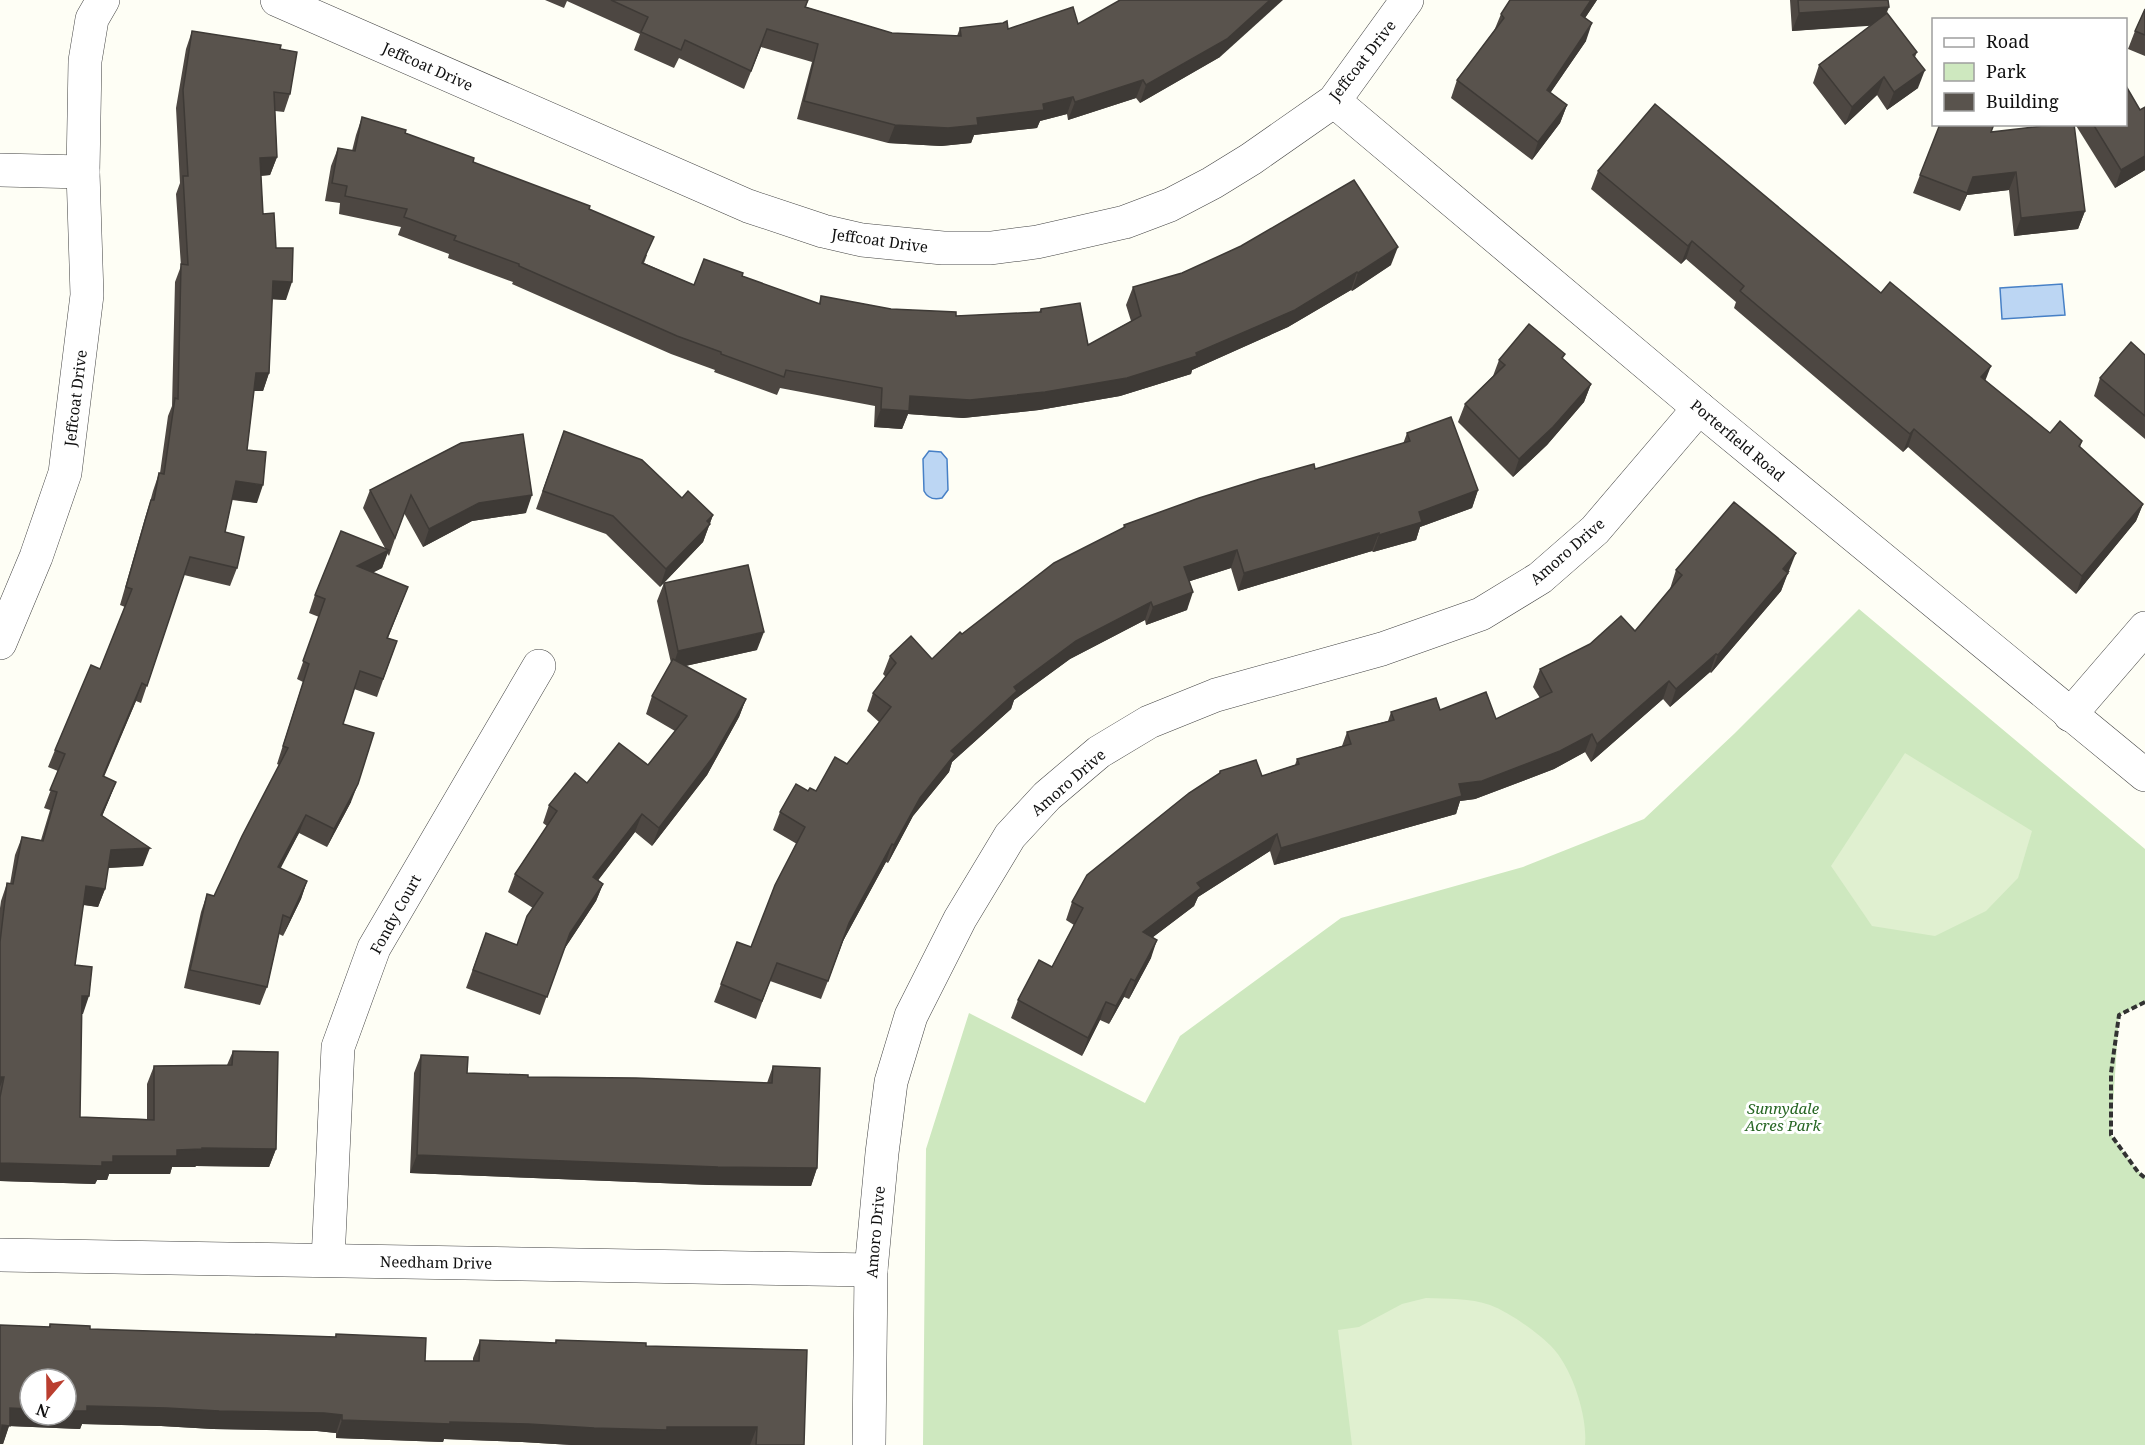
<svg xmlns="http://www.w3.org/2000/svg" width="2145" height="1445" viewBox="0 0 2145 1445" font-family="'Noto Serif',serif">
<style>
.green{fill:#cee8bf}
.pitch{fill:#e0f0d0}
.water{fill:#bcd6f3;stroke:#4780c6;stroke-width:1.5}
.lines{fill:none;stroke-linecap:round;stroke-linejoin:round}
.minor-casing{stroke:#434343;stroke-width:34}
.path{stroke:#323232;stroke-width:4;stroke-dasharray:6 3;stroke-linecap:butt}
.minor{stroke:#fff;stroke-width:33}
.wall{fill:#4d4742}
.shaded-wall{fill:#3e3a36}
.building{fill:#59534d;stroke:#3e3a36;stroke-width:1.5}
.labels{text-anchor:middle;dominant-baseline:central;stroke-width:6;stroke-linejoin:round;paint-order:stroke}
.street-label{font-size:15px;fill:#101010;stroke:#fff}
.park-label{font-size:15px;font-style:italic;fill:#276623;stroke:#fff}
</style>
<rect width="100%" height="100%" fill="#fefef5"/>
<!-- green -->
<path class="green" d="M1859 609 2145 849V1002L2119 1015 2111 1135 2135 1168 2145 1177V1445H923L926 1149 969 1013 1145 1103 1180 1036 1341 918 1523 867 1644 819 1735 733Z"/>
<!-- pitch -->
<g class="pitch">
<path d="M1905 753 2032 831 2018 878 1986 911 1935 936 1872 926 1831 866Z"/>
<path d="M1426 1298C1447 1299 1470 1298 1490 1305 1509 1312 1537 1332 1551 1346 1572 1367 1588 1417 1585 1445H1352L1338 1330 1359 1327 1402 1304Z"/>
</g>
<!-- water -->
<g class="water">
<path d="M2062 284 2065 315 2002 319 2000 288Z"/>
<path d="M929 451 941 452 947 459 948 490 942 498C934 500 928 499 924 491L923 459Z"/>
</g>
<g class="lines">
<defs>
<g id="minor">
<path d="M277 0 748 206 823 231 862 240 943 248H991L1037 242 1125 222 1170 205 1212 183 1251 159 1334 101 1407 0"/>
<path d="M1334 101 1699 408 2145 775"/>
<path d="M0 170 83 172"/>
<path d="M0 643 36 557 65 473 87 295 83 172 85 61 92 19 103 0"/>
<path d="M2070 715 2145 628"/>
<path d="M0 1255 871 1270"/>
<path d="M328 1260 338 1047 374 948 539 666"/>
<path d="M869 1445 871 1270 882 1153 891 1082 911 1016 960 919 1010 836 1047 796 1099 752 1149 722 1216 695 1382 649 1481 614 1540 578 1595 530 1699 408"/>
</g>
</defs>
<!-- minor casing -->
<use href="#minor" class="minor-casing"/>
<!-- path -->
<path class="path" d="M2145 1002 2119 1015 2111 1073V1135L2138 1172 2145 1178"/>
<!-- minor -->
<use href="#minor" class="minor"/>
</g>
<!-- wall -->
<g class="wall">
<path d="M545 0H808L806 7 892 33 957 36 960 28 1008 29 1078 24 1220 57 1140 103 1136 98 1068 120 1067 114 1040 121 1037 128 974 135 971 143 941 146 888 143 797 119 812 62 761 47 744 89 679 58 674 68 634 50 640 34 567 1 564 8Z"/>
<path d="M1597 0 1585 18 1586 41 1550 93 1567 105 1560 123 1532 160 1451 98 1457 80 1494 31 1501 14Z"/>
<path d="M1790 0H1888L1886 13 1917 52 1915 57 1918 88 1887 110 1877 95 1845 125 1813 83 1819 65 1871 25 1792 31Z"/>
<path d="M2145 9V56L2128 49 2135 31Z"/>
<path d="M192 31 280 49 290 94 284 112 275 111 277 157 270 175 261 176 263 214 276 248 286 300 272 299 269 373 263 391H254L247 450 257 503 232 500 225 532 237 568 230 586 184 575 141 703 136 701 104 777 116 782 102 816 143 866 108 868 105 889 98 907 83 905 75 965 83 1014H81L80 1117 147 1119V1084L154 1066 227 1065 233 1051 276 1149 269 1167 196 1166 195 1167H172L170 1174H109L107 1180H97L95 1184 0 1181V908L1 901 7 883 10 884 15 855 22 837 41 840 50 810 44 808 58 771 48 767 55 750 100 669 125 607 120 605 145 518 150 502 153 491 159 473H160L168 416 172 406 175 282 181 266 176 194 180 183 176 108 186 49Z"/>
<path d="M2145 107V170L2115 188 2075 124H2126Z"/>
<path d="M362 117 405 133 473 162 589 209 647 255 644 263 694 285 742 276 819 304 821 296 891 309 956 316 1039 312 1041 309 1088 345 1131 321 1126 305 1133 287 1391 265 1352 291 1351 290 1288 327 1192 370 1191 374 1120 396 1039 410 963 418 908 414 902 429 874 427 875 406 780 388 777 395 714 372 715 370 671 354 512 284 513 282 448 258 449 254 398 235 401 227 339 214 340 203 325 201 331 166 338 148 352 151 356 135Z"/>
<path d="M1994 124 1991 132 2085 211 2078 229 2014 236 2009 190 1967 195 1960 211 1913 193 1920 175Z"/>
<path d="M1598 171 1985 381 2050 433 2082 441 2080 447 2143 504 2136 521 2076 594 1908 447 1903 452 1734 308 1736 302 1686 259 1681 264 1591 189Z"/>
<path d="M2145 355V439L2094 396 2100 378Z"/>
<path d="M1499 360H1564L1591 384 1584 402 1547 445 1513 477 1458 422 1465 404 1493 376Z"/>
<path d="M564 431 713 515 703 542 660 587 606 534 536 509Z"/>
<path d="M1407 433 1478 490 1472 508 1420 527 1416 540 1373 552 1372 551 1238 591 1231 568 1190 581 1187 610 1146 625 1145 620 1070 659 1014 700 1011 709 952 762 949 772 913 816 888 863 886 862 843 941 821 999 770 981 756 1019 714 1002 721 984 751 947 797 844 773 830 780 812 808 791H816L847 764 879 722 867 711 873 693 886 677 883 674 890 656 932 659 962 634 1123 528 1124 525 1403 444Z"/>
<path d="M461 443 526 513 472 521 423 547 404 513 389 556 387 553 382 568 372 573 408 587 388 638 397 641 377 697 354 689 343 724 351 802 327 847 299 833 280 868 307 881 301 899 283 936 279 934 267 987 260 1005 184 988 201 912 207 894 214 896 279 765 277 764 303 682 297 679 319 617 309 613 315 595 385 548 363 508 370 490Z"/>
<path d="M1676 570 1790 571 1787 574 1781 591 1711 673 1710 672 1670 707 1663 699 1591 762 1585 752 1554 769 1475 799 1460 801 1456 814 1274 865 1270 851 1198 897 1194 906 1153 937 1151 958 1129 999 1124 997 1109 1024 1100 1020 1082 1056 1011 1018 1018 1000 1052 967 1074 925 1066 920 1072 902 1219 774 1220 771 1262 776 1295 765 1297 759 1342 746 1347 732 1388 721 1391 712 1440 710 1496 719 1540 698 1533 687 1540 669 1635 631 1670 589Z"/>
<path d="M664 583 757 650 685 666 746 699 739 717 707 775 652 846 635 832 598 880 603 884 596 901 563 951 540 1015 466 988 486 933 517 945 533 908 508 892 515 874 547 826 543 823 549 805 587 783 648 765 675 731 646 714 652 696 671 663 657 601Z"/>
<path d="M421 1055 467 1073 528 1077 767 1083 773 1066 817 1168 811 1186 711 1185 410 1173 414 1073Z"/>
<path d="M50 1324 90 1329 335 1337 336 1334 425 1361H473V1358L480 1340 555 1343 556 1340 646 1346 804 1445H572L522 1442 444 1439 443 1442 336 1438V1433L317 1431 213 1429 161 1426 82 1424 80 1429 9 1426 3 1444H0Z"/>
</g>
<!-- shaded-wall -->
<g class="shaded-wall">
<path d="M1270 0H1283L1220 57 1140 103 1146 85Z"/>
<path d="M1591 0H1597L1575 33 1581 15Z"/>
<path d="M1889 7 1882 25 1792 31 1799 13Z"/>
<path d="M1592 23 1586 41 1540 108 1547 90Z"/>
<path d="M1925 70 1918 88 1887 110 1894 92Z"/>
<path d="M1884 77 1877 95 1845 125 1852 107Z"/>
<path d="M1143 80 1136 98 1068 120 1075 102Z"/>
<path d="M1073 97 1067 114 1040 121 1037 128 974 135 971 143 941 146 888 143 895 125 977 118 1043 104Z"/>
<path d="M1567 105 1560 123 1532 160 1538 142Z"/>
<path d="M2145 156V170L2115 188 2121 170Z"/>
<path d="M277 157 270 175 253 176 260 158Z"/>
<path d="M2016 172 2009 190 1967 195 1960 211 1973 177Z"/>
<path d="M2085 211 2078 229 2014 236 2021 218Z"/>
<path d="M1692 241 1686 259 1681 264 1688 246Z"/>
<path d="M1398 247 1391 265 1352 291 1358 273Z"/>
<path d="M1357 272 1351 290 1288 327 1192 370 1191 374 1120 396 1039 410 963 418 908 414 902 429 874 427 881 409 910 396 1196 353Z"/>
<path d="M273 281 292 282 286 300 267 299Z"/>
<path d="M1991 366 1984 384 1981 377Z"/>
<path d="M256 373H269L263 391H250Z"/>
<path d="M1591 384 1584 402 1547 445 1513 477 1519 459Z"/>
<path d="M1914 429 1908 447 1903 452 1910 434Z"/>
<path d="M236 481 263 485 257 503 230 499Z"/>
<path d="M1478 490 1472 508 1420 527 1416 540 1373 552 1379 535 1419 512Z"/>
<path d="M532 495 526 513 472 521 423 547 429 529 479 503Z"/>
<path d="M2143 504 2136 521 2076 594 2082 576Z"/>
<path d="M713 515 703 542 660 587 666 569Z"/>
<path d="M1379 533 1372 551 1238 591 1244 573Z"/>
<path d="M389 550 382 568 350 584 357 566Z"/>
<path d="M1237 550 1231 568 1178 585 1184 567Z"/>
<path d="M1796 553 1781 591 1711 673 1718 655 1783 569Z"/>
<path d="M1193 592 1187 610 1146 625 1153 607Z"/>
<path d="M1151 602 1145 620 1070 659 1014 700 1011 709 952 762 949 772 913 816 888 863 894 845 920 798 951 751 1014 687 1076 641Z"/>
<path d="M764 632 757 650 672 669 678 651Z"/>
<path d="M1716 654 1710 672 1670 707 1676 689Z"/>
<path d="M1669 681 1663 699 1591 762 1597 744Z"/>
<path d="M142 683 136 701 96 794 103 776Z"/>
<path d="M746 699 739 717 707 775 652 846 659 828Z"/>
<path d="M1592 734 1585 752 1554 769 1475 799 1460 801 1456 814 1274 865 1281 848Z"/>
<path d="M116 782 109 800 95 833 101 815Z"/>
<path d="M358 784 351 802 327 847 334 829Z"/>
<path d="M642 814 635 832 587 895 593 877Z"/>
<path d="M306 815 299 833 272 885 278 867Z"/>
<path d="M1277 834 1270 851 1198 897 1194 906 1136 950 1143 932 1197 883Z"/>
<path d="M892 844 886 862 843 941 821 999 849 923Z"/>
<path d="M150 848 143 866 105 868 111 850Z"/>
<path d="M307 881 301 899 283 936 290 918Z"/>
<path d="M603 884 596 901 563 951 570 933Z"/>
<path d="M86 886 105 889 98 907 79 904Z"/>
<path d="M1157 940 1151 958 1129 999 1135 981Z"/>
<path d="M1131 979 1124 997 1109 1024 1116 1006Z"/>
<path d="M82 996H89L83 1014H75Z"/>
<path d="M1106 1002 1100 1020 1082 1056 1088 1038Z"/>
<path d="M0 1077H4L0 1087Z"/>
<path d="M202 1148 276 1149 269 1167 196 1166 195 1167H172L170 1174H109L107 1180H97L95 1184 0 1181V1163L113 1156Z"/>
<path d="M417 1155 817 1168 811 1186 711 1185 410 1173Z"/>
<path d="M87 1406 324 1413 342 1415 336 1433 317 1431 213 1429 161 1426 82 1424 80 1429 9 1426 3 1444H0V1430L10 1408 30 1409V1415H66V1411Z"/>
<path d="M342 1420 667 1427H757L750 1445H572L522 1442 444 1439 443 1442 336 1438Z"/>
</g>
<!-- building -->
<g class="building">
<path d="M611 0H808L805 7 892 33 961 36 960 28 1003 23 1007 21 1008 29 1073 7 1078 24 1120 0H1270L1227 39 1146 85 1143 80 1075 102 1073 97 1043 104 1044 110 977 118 978 125 948 128 895 125 804 101 818 44 767 29 751 71 685 40 681 50 641 32 648 17Z"/>
<path d="M1510 0H1591L1581 15 1592 23 1547 90 1567 105 1538 142 1457 80 1504 18 1501 14Z"/>
<path d="M1798 0H1888L1889 7 1799 13Z"/>
<path d="M2145 9V35L2135 31Z"/>
<path d="M1887 13 1917 52 1913 55 1925 70 1894 92 1884 77 1852 107 1819 65Z"/>
<path d="M192 31 281 45 280 49 297 52 290 94 274 92 277 157 260 158 263 214 274 213 276 248H293L292 282 273 281 269 373H256L247 450 266 452 263 485 236 481 225 532 244 537 237 568 190 557 147 686 142 683 103 776 116 782 101 815 150 848 111 850 105 889 86 886 75 965 92 967 89 996H82L80 1117 154 1120V1066L232 1065 233 1051 278 1052 276 1149 202 1148V1149L177 1150V1156H113V1162H102V1166L0 1163V1097L4 1077H0V942L7 883 13 884 22 837 43 841 57 792 50 790 65 754 55 750 91 665 100 669 132 589 126 587 151 500H154L159 473 164 474 175 398 178 399 181 264 188 265 183 176H188L183 90Z"/>
<path d="M2126 86 2140 110 2145 107V156L2121 170 2093 124H2126Z"/>
<path d="M1655 104 1881 293 1890 282 1991 366 1981 377 2050 433 2060 421 2082 441 2079 446 2143 504 2082 576 1914 429 1910 434 1740 291 1744 286 1692 241 1688 246 1598 171Z"/>
<path d="M362 117 406 130 405 133 474 158 473 162 590 206 589 209 654 237 642 263 694 285 704 259 743 273 742 276 820 304 821 296 891 309 956 312V316L1041 312V309L1080 303 1088 345 1141 316 1133 287 1182 273 1241 246 1354 180 1398 247 1358 273 1357 272 1295 310 1196 353 1197 356 1127 378 1045 392 970 400 910 396 909 411 881 409 882 388 786 370 784 377 721 354V352L677 336 519 266V264L454 240 456 236 404 217 407 209 345 196 347 186 332 183 338 148 355 151Z"/>
<path d="M1940 124H1994L1991 132 2061 124H2074L2085 211 2021 218 2016 172 1973 177 1967 193 1920 175Z"/>
<path d="M1529 324 1565 354 1562 358 1591 384 1553 427 1519 459 1465 404 1505 365 1499 360Z"/>
<path d="M2131 342 2145 355V416L2100 378Z"/>
<path d="M1451 417 1478 490 1419 512 1422 522 1379 535V533L1244 573 1237 550 1184 567 1193 592 1153 607 1151 602 1076 641 1014 687 1017 691 951 751 955 754 920 798 894 845 892 844 849 923 828 981 777 963 762 1001 721 984 737 942 751 947 775 885 805 827 780 812 796 784 808 791 810 788 816 791 835 757 847 764 891 707 873 693 896 663 890 656 911 636 932 659 960 632 962 634 1054 563 1125 527 1124 525 1199 498 1260 479 1314 464 1315 469 1410 441 1407 433Z"/>
<path d="M564 431 642 460 682 498 688 491 713 515 707 521 710 524 666 569 613 516 543 491Z"/>
<path d="M523 434 532 495 479 503 429 529 411 495 395 538 370 490 461 443Z"/>
<path d="M1734 502 1796 553 1783 569 1788 573 1718 655 1716 654 1676 689 1669 681 1597 744 1592 734 1560 751 1482 781 1459 784 1462 796 1281 848 1277 834 1197 883 1201 888 1143 932 1157 940 1135 981 1131 979 1116 1006 1106 1002 1088 1038 1018 1000 1039 960 1052 967 1083 908 1072 902 1087 875 1189 793 1220 773V771L1256 760 1262 776 1299 764 1297 759 1351 744 1347 732 1394 720 1391 712 1436 698 1440 710 1486 692 1496 719 1552 692 1540 669 1590 644 1621 616 1635 631 1682 575 1676 570Z"/>
<path d="M341 531 389 550 357 566 408 587 387 638 397 641 383 679 360 671 343 724 374 733 358 784 334 829 306 815 278 867 307 881 290 918 283 915 267 987 190 970 207 894 214 896 242 836 288 748 283 746 309 664 303 661 325 599 315 595Z"/>
<path d="M748 565 764 632 678 651 664 583Z"/>
<path d="M673 659 746 699 713 757 659 828 642 814 593 877 603 884 570 933 547 997 473 970 486 933 517 945 527 916 543 893 515 874 557 811 549 805 575 773 587 783 619 743 648 765 687 716 652 696Z"/>
<path d="M421 1055 468 1057 467 1073 528 1075V1077L636 1078 772 1083 773 1066 820 1068 817 1168 718 1167 417 1155Z"/>
<path d="M50 1324 90 1326V1329L336 1337V1334L426 1338 425 1361H479L480 1340 556 1343V1340L646 1343V1346L807 1350 804 1445H756L757 1427H667V1430L594 1428 529 1424 450 1422V1424L342 1420V1415L324 1413 219 1411 167 1408 87 1406V1411H66V1379H30V1409L10 1408V1426L2 1425 1 1441H0V1325L50 1327Z"/>
</g>
<g class="labels">
<!-- street labels -->
<g class="street-label">
<text transform="translate(1362 60) rotate(-52)">Jeffcoat Drive</text>
<text transform="translate(428 66) rotate(24)">Jeffcoat Drive</text>
<text transform="translate(880 240) rotate(8)">Jeffcoat Drive</text>
<text transform="translate(75 398) rotate(-83)">Jeffcoat Drive</text>
<text transform="translate(1738 440) rotate(40)">Porterfield Road</text>
<text transform="translate(1567 551) rotate(-41)">Amoro Drive</text>
<text transform="translate(1068 782) rotate(-41)">Amoro Drive</text>
<text transform="translate(395 914) rotate(-61)">Fondy Court</text>
<text transform="translate(875 1232) rotate(-85)">Amoro Drive</text>
<text transform="translate(436 1262) rotate(1)">Needham Drive</text>
</g>
<!-- park labels -->
<g class="park-label">
<text x="1783" y="1108">Sunnydale<tspan x="1783" dy="17">Acres Park</tspan></text>
</g>
</g>
<!-- legend -->
<rect x="1932" y="18" width="195" height="108" fill="#ffffff" stroke="#9f9f9f" stroke-width="1.5"/>
<rect x="1944" y="38" width="30" height="9" fill="#ffffff" stroke="#9f9f9f" stroke-width="1.5"/>
<text x="1986" y="48" font-size="18" fill="#101010">Road</text>
<rect x="1944" y="63" width="30" height="18" fill="#cee8bf" stroke="#9f9f9f" stroke-width="1.5"/>
<text x="1986" y="78" font-size="18" fill="#101010">Park</text>
<rect x="1944" y="93" width="30" height="18" fill="#59534d" stroke="#9f9f9f" stroke-width="1.5"/>
<text x="1986" y="108" font-size="18" fill="#101010">Building</text>
<!-- north arrow -->
<g transform="translate(48 1397) rotate(200)"><circle r="28" fill="#ffffff" stroke="#9f9f9f" stroke-width="1.5"/>
<path d="M0-4.5L10 22L0 15L-10 22Z" fill="#ba3e2f"/>
<text y="-9" font-size="16" font-weight="bold" text-anchor="middle" fill="#101010">N</text>
</g>
</svg>
